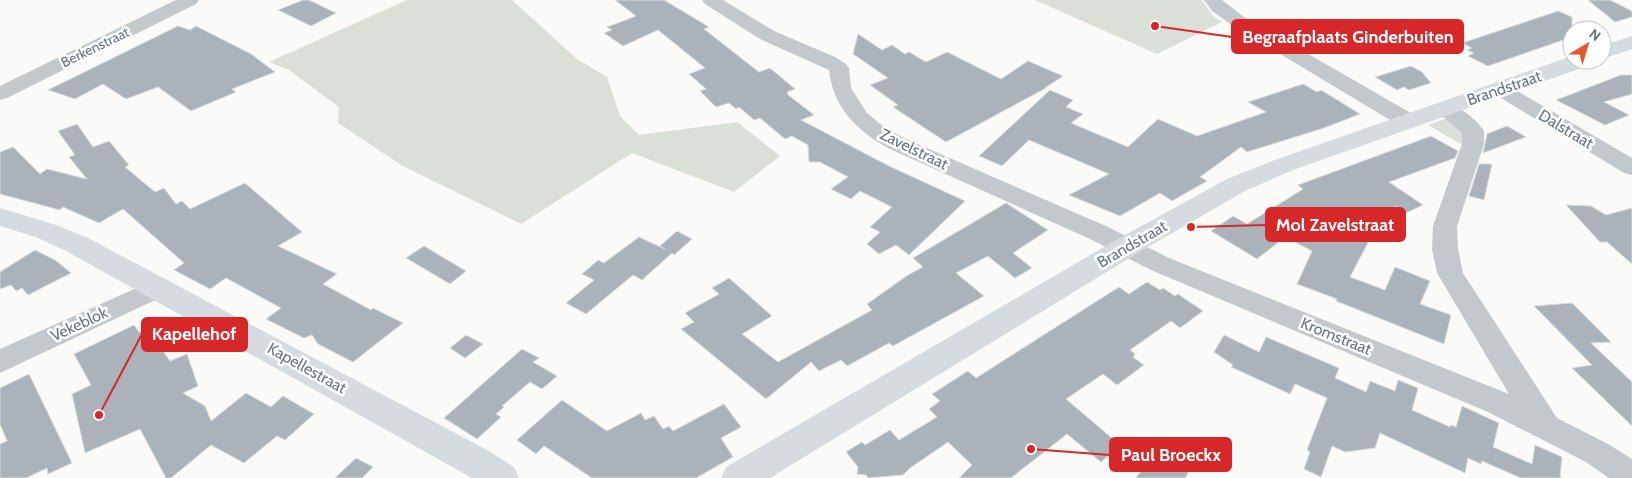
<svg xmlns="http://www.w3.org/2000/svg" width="1632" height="478" viewBox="0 0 1632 478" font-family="Cabin,sans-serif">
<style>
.green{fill:#dadfd7}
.building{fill:#aab3b9;stroke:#dcdcda}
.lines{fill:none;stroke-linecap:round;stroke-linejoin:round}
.street{fill:#c3c8cc;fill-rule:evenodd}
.secondary{fill:#d6dbdf;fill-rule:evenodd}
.labels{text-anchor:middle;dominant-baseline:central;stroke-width:5;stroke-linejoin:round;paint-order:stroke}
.far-street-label{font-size:14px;fill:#657683;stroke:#fff}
.street-label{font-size:16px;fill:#657683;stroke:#fff}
.leader{fill:none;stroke:#d62828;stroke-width:2}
.callout-dot{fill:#d62828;stroke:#fff;stroke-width:2}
.callout{fill:#d62828;stroke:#d62828;stroke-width:2}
.callout-label{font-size:18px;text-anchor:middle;font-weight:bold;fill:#fff}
</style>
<rect width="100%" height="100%" fill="#fafaf8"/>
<!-- green -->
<g class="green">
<path d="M407 0H512L577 59 607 77 620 116 639 135 737 122 780 156 734 192 632 153 521 224 401 165 338 123 339 107 289 70 269 62Z"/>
<path d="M1035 0H1202L1213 16 1222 22 1157 54Z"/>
<path d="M1447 118 1462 125 1466 147 1428 125Z"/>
</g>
<!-- building -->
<g class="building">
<path d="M303 0H309L336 13 311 26 278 10Z"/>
<path d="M615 0H664L709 27 704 29 759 72 770 68 795 89 787 92 788 93 787 94 814 115 801 120 889 166 965 201 909 255 896 245 879 254 867 244 880 232 870 227 892 207 860 191 851 199 831 189 848 177 820 162H809L808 145 792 136 785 139 760 118 754 120 739 107 736 109 729 103 716 107 700 91 706 89 689 74 705 68 658 30 623 46 604 33 612 30 607 27 636 16Z"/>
<path d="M1588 0H1610L1632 11V17L1615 22Z"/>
<path d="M1558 11 1572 17V28L1576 30H1572V37L1488 66 1468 56 1474 53 1467 50 1472 48 1462 43Z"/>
<path d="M178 26 190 30 196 26 251 54 275 72 232 89 236 92 191 111 158 87 126 99 103 84 75 99 48 90Z"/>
<path d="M858 34 882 50 892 45 905 54 909 52 926 62 947 52 1001 79 1028 61 1063 76 1045 88H1046L946 142 893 107 898 105 870 85 888 78 853 54Z"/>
<path d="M1411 66 1422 72 1431 83 1409 90 1404 87 1397 90 1375 77Z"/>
<path d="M1621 75H1632V94L1604 102 1629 115 1605 125 1556 100Z"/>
<path d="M1303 84 1317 92 1321 90 1360 114 1324 128 1247 152 1241 147 1200 177 1207 181 1172 201 1160 193 1120 216 1069 195 1109 174 1029 140 1002 166 979 156 1050 90 1073 100 1066 107 1083 114 1071 123 1128 147 1158 119 1197 136 1266 112 1248 102Z"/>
<path d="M77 124 93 147 109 141 129 165 125 167 155 192 164 188 176 204 182 201 190 209 245 183 302 232 278 246 337 274 323 284 371 310 373 308 403 323 353 362 318 344 312 335 304 338 266 319 281 308 226 278 210 289 174 270 184 263 123 209 99 223 63 207 60 210 0 194V152L13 147 40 174 47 169 87 179 69 157 75 155 58 131Z"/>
<path d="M1507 126 1526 137 1483 153 1487 134Z"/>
<path d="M1431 136 1458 151 1455 158 1389 182 1423 205 1406 213 1395 206 1380 238 1372 235 1350 277 1385 290 1395 267 1430 281 1420 304 1451 315 1444 344 1336 301 1337 299 1297 284 1312 251 1285 237 1257 259 1211 231 1233 216 1247 224 1303 189 1298 185Z"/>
<path d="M1479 164H1492L1484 200 1469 196Z"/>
<path d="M1006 203 1048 230 1013 253 1032 268 1015 278 988 256 956 273 984 296 893 346 889 343 847 366 841 360 819 371 811 362 766 399 681 329 694 322 685 313 719 294 712 288 729 278 772 316 742 334 778 362 872 310 867 304 908 275 923 267 913 258Z"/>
<path d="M1566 205 1591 206 1606 215 1632 208V264L1607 242H1600Z"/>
<path d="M677 231 692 239 674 255 672 253 642 280 633 275 586 314 566 303 594 280 582 274 598 260 604 263 639 237 665 249 660 246Z"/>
<path d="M424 246 466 271 450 284 406 258Z"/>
<path d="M35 250 55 260 71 273 28 295 22 288 16 291 11 285 0 289V272Z"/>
<path d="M1147 282 1160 290 1163 288 1175 296 1178 294 1203 311 1180 328 1171 321 1130 350 1135 354 1133 357 1144 365 1117 385 1103 374 1066 399 1120 445 1101 462 1067 434 1011 478H959L972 465 948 442 910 468 903 475 868 478 866 475 857 474 858 467 846 452 862 442 865 445 890 430 899 440 937 417 929 409 940 401 932 394 968 371 976 378 1119 287 1129 294Z"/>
<path d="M1572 303 1611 342 1591 343 1632 382V426L1572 368 1592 365 1534 306Z"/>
<path d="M134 325 139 332 143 330 148 337 152 335 170 361 187 354 198 386 183 393 205 406 211 421 246 393 271 407 283 396 314 414 285 440 277 436 244 463 211 445 171 478H166L140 429 85 453 72 394 91 385 74 354Z"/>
<path d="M466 335 483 344 465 358 450 348Z"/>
<path d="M1224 335 1259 352 1266 337 1339 368 1335 378 1366 392 1370 381 1395 391 1398 380 1418 388 1412 410 1450 427 1451 425 1456 427 1462 406 1499 423 1493 447 1532 464 1535 445 1562 457 1560 477 1563 478H1521L1482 461 1481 464 1468 458 1465 473 1380 433 1375 448 1345 452 1332 446 1321 477 1304 469 1310 452 1307 450 1327 398 1295 384 1290 394 1231 367 1233 365 1214 352Z"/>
<path d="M522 349 539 358 533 362 557 376 542 389 530 382 502 406 504 407 496 414 501 417 477 439 444 418Z"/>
<path d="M29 374 72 463 48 474 47 468 26 478H0V444L7 441 0 424V388Z"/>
<path d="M562 400 607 431 641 413 645 420 654 416 663 429 669 426 673 431 724 404 741 427 721 438 733 457 696 478H592L544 446 536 454 517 440Z"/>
<path d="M1162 441 1178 450 1180 447 1198 457 1185 478H1136Z"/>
<path d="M356 458 373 467 362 478H335Z"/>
</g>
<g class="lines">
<!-- street -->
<g class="street">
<path d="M176 0H199L196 4 7 98 0 100V86Z"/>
<path d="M702 0H723L774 31 835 57 846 64 849 68 851 88 867 113 885 128 906 139 1108 227 1169 258 1509 394 1437 273 1432 249 1433 226 1462 144V133L1434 109 1437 105C1454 100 1474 117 1484 131V144L1457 226 1458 249 1463 273 1557 418 1608 444 1632 459V478H1609L1586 462 1488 412 1151 270 1090 239 890 149C858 132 833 108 829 70L760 39 705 4Z"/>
<path d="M1204 0H1222L1244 17 1416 116 1419 121 1416 126 1408 127 1400 126 1232 25 1212 11Z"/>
<path d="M1500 83 1507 85 1632 158V175L1624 173 1493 93 1490 89 1493 85Z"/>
<path d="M159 278 168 280 172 287 168 294 0 373V349Z"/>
</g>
<!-- secondary -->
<g class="secondary">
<path d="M1632 36V49L1602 59V46Z"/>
<path d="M1572 56V60H1593L1590 65 1293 170 1245 191 1136 254 770 478H721L726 467 1116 240 1227 179 1275 160Z"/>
<path d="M0 208 56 225 88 238 489 451 514 467 519 478H472L68 252 36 237 0 226Z"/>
</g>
</g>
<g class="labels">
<!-- far-street labels -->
<g class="far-street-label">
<text transform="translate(95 47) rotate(-26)">Berkenstraat</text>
</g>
<!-- street labels -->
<g class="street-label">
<text transform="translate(1504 88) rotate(-19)">Brandstraat</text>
<text transform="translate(1566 129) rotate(31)">Dalstraat</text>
<text transform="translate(914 149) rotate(26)">Zavelstraat</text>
<text transform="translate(1132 244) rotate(-30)">Brandstraat</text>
<text transform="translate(79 324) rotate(-25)">Vekeblok</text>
<text transform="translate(1336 336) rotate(22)">Kromstraat</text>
<text transform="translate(307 368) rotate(29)">Kapellestraat</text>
</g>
</g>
<!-- callouts -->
<path class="leader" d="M1155 26L1232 37M1191 227L1266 225M99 415L142 334M1031 449L1110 455"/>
<g class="callout-dot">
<circle cx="1155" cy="26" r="5"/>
<circle cx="1191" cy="227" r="5"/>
<circle cx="99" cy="415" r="5"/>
<circle cx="1031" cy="449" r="5"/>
</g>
<g class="callout">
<rect x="1232" y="20" width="231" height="33" rx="5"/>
<rect x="1266" y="208" width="139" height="33" rx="5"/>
<rect x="142" y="318" width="105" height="33" rx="5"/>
<rect x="1110" y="438" width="121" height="33" rx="5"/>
</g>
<g class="callout-label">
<text x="1348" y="43">Begraafplaats Ginderbuiten</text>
<text x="1335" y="231">Mol Zavelstraat</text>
<text x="194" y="340">Kapellehof</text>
<text x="1171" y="461">Paul Broeckx</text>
</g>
<!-- north arrow -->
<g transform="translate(1587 45) rotate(38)"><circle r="24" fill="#ffffff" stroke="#c1c8cd"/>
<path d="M0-4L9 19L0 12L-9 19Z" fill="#e4572e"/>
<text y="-8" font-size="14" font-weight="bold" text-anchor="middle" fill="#657683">N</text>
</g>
</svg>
